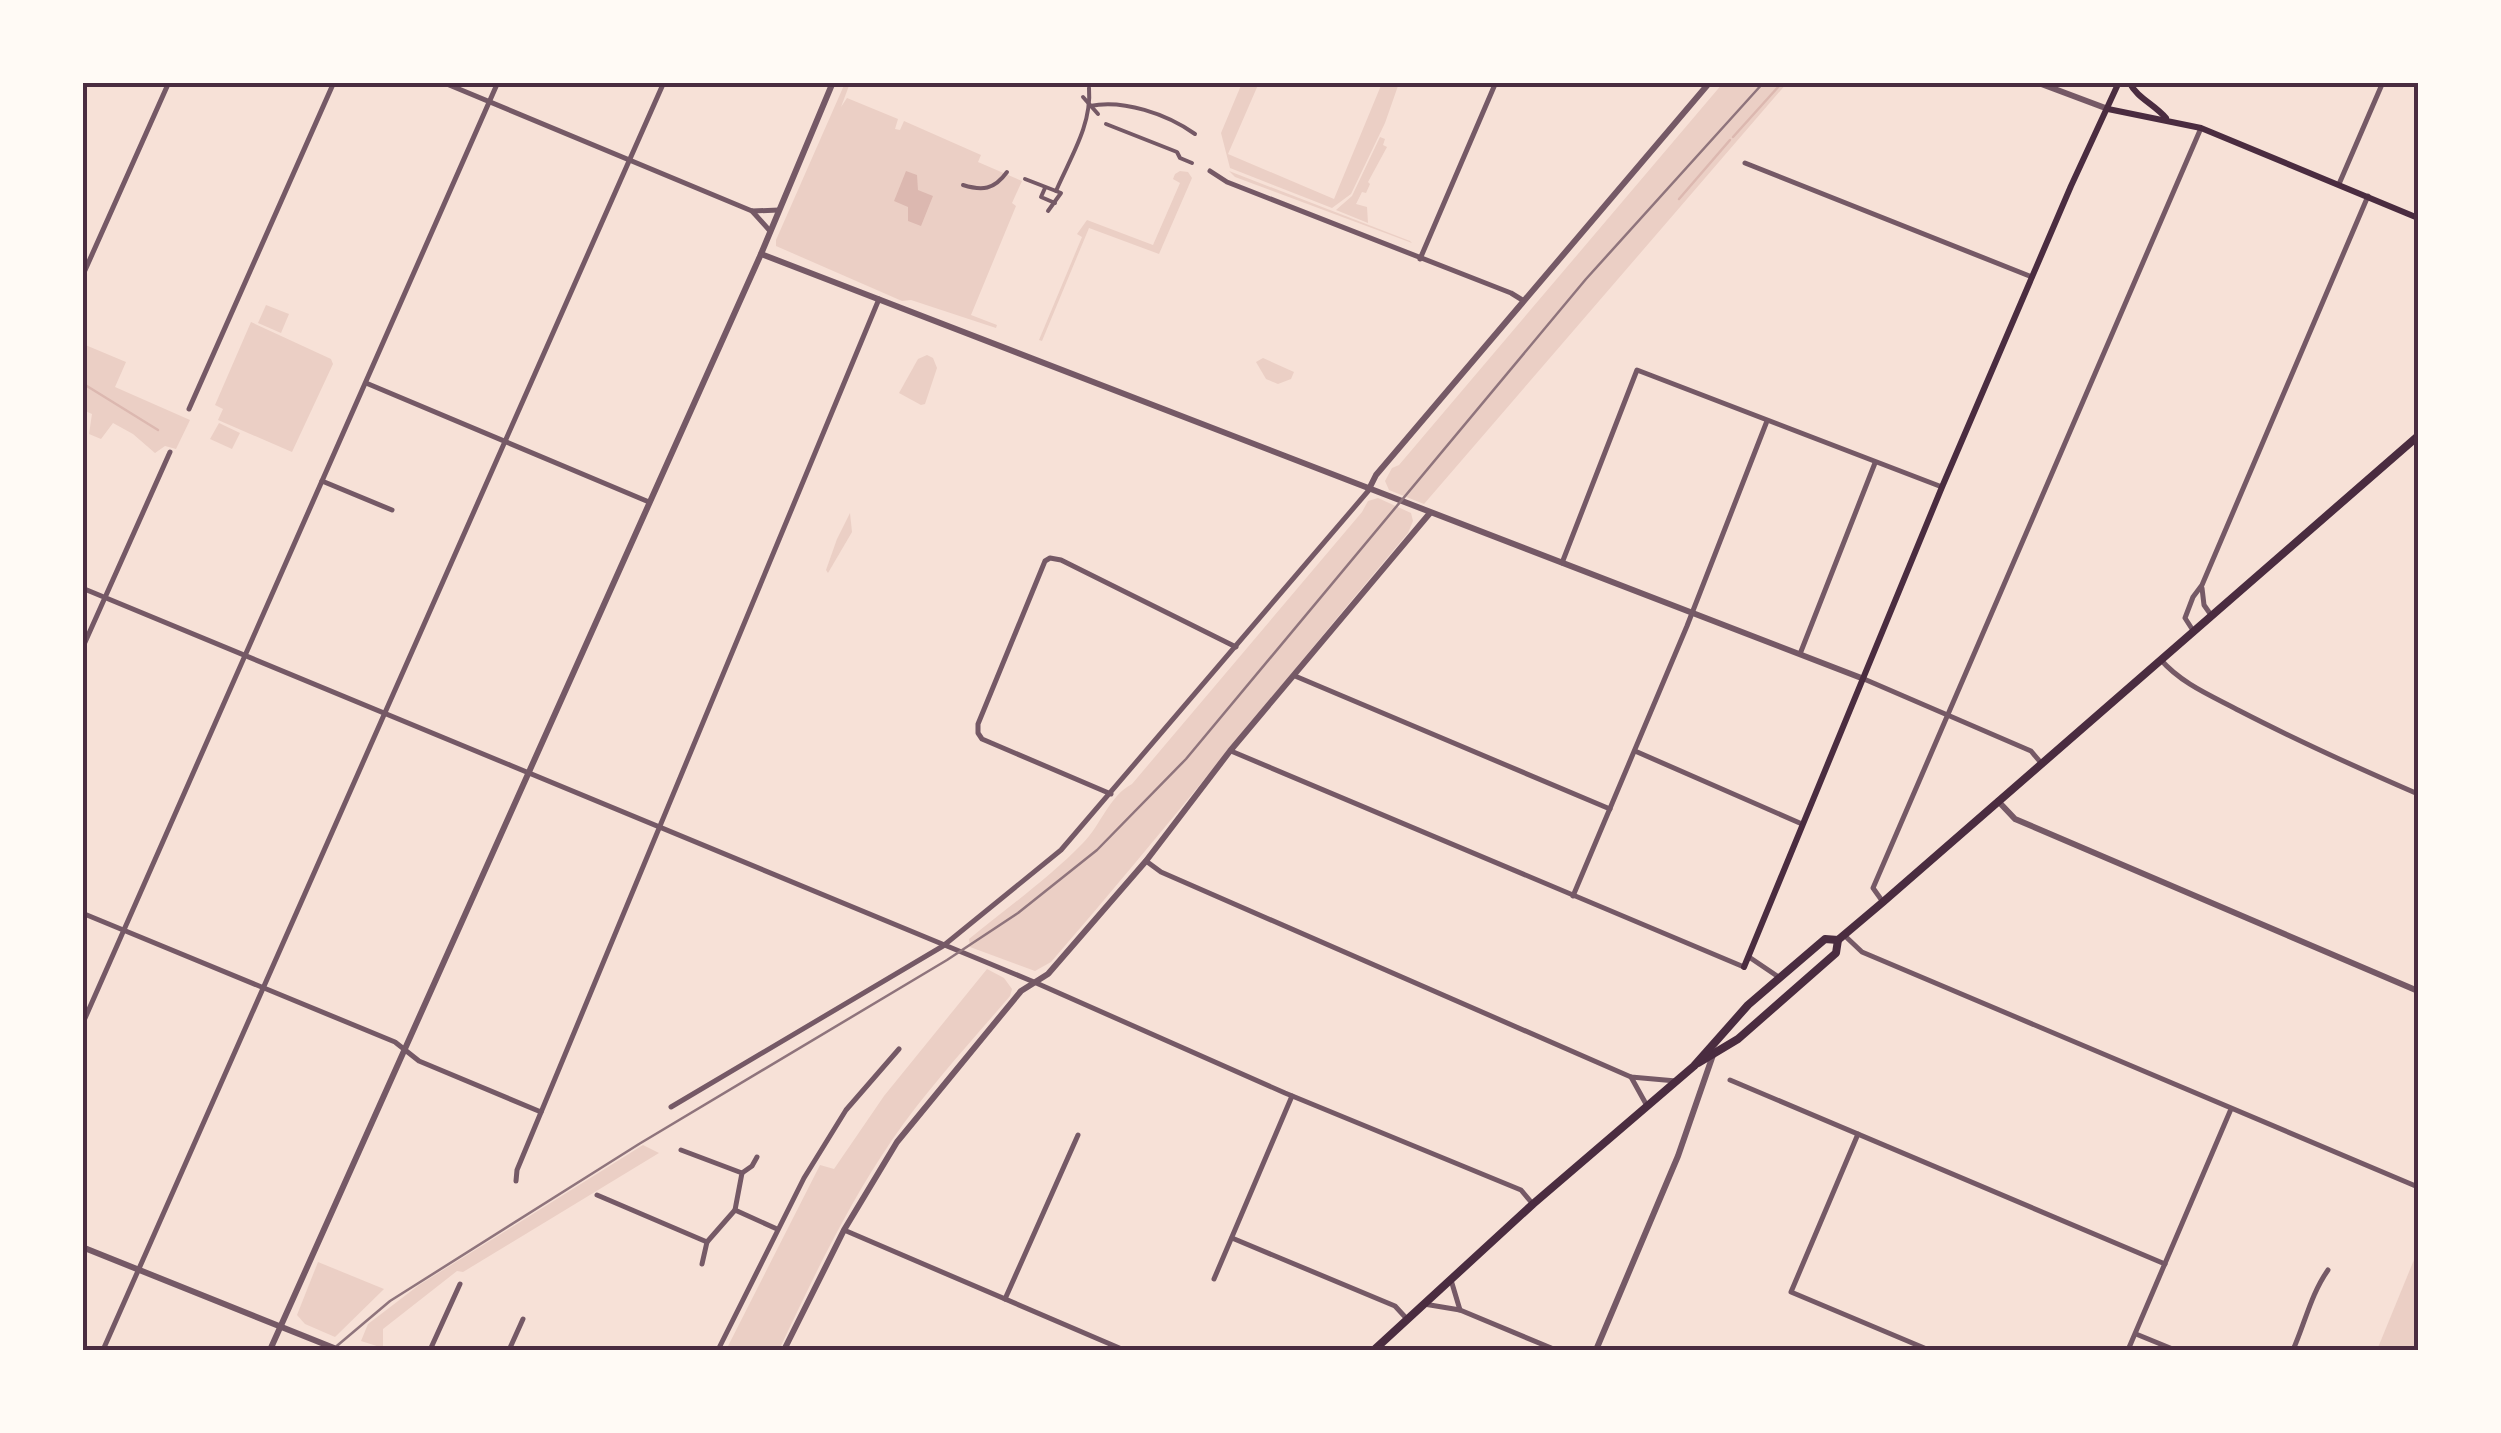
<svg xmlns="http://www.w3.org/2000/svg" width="2501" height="1433" viewBox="0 0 2501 1433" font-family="'Zilla Slab',serif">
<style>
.green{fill:#ebcfc5}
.water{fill:#dcb8b0}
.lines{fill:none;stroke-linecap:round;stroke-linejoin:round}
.stream{stroke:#dcb8b0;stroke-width:2.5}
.pedestrian{stroke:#755966;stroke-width:4}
.minor{stroke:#755966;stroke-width:5}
.tertiary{stroke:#755966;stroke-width:6}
.secondary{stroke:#4a2c40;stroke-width:6}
.primary{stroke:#4a2c40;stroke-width:8}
.rail{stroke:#8f747c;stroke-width:2.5}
.neatline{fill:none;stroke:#4a2c40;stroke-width:4}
</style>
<rect width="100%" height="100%" fill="#f7e1d7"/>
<!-- green -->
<g class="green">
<path d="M845 83H850L841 107 847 98 898 119 895 129 900 130 904 121 981 155 978 162 1022 181 1012 203 1016 206 971 315 997 325 996 328 911 300 902 301 776 246V240Z"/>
<path d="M1242 83 1258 85 1228 154 1334 199 1382 83H1399L1385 123 1351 194 1332 208 1230 168 1221 133Z"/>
<path d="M1723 83H1787L1424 504 1389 490 1385 481 1392 468 1399 465Z"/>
<path d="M1380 137 1385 139 1383 145 1387 147 1368 182 1370 184 1366 193 1362 192 1356 204 1367 207 1368 223 1336 210 1352 196Z"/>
<path d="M1180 171 1188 172 1192 178 1159 254 1089 228 1042 341 1039 340 1082 237 1077 234 1087 220 1153 245 1180 183 1173 179 1175 174Z"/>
<path d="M1229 171 1410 241 1412 243 1235 177Z"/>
<path d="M266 305 289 314 281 333 258 323Z"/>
<path d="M251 322 331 359 333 364 292 452 218 420 223 409 215 405Z"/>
<path d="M83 344 126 362 115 387 190 420 176 449 165 446 155 453 133 434 113 423 101 439 89 434 92 414 83 410Z"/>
<path d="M927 355 933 358 937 368 925 404 921 405 899 393 918 359Z"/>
<path d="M1263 358 1294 372 1291 379 1278 384 1266 379 1256 362Z"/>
<path d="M219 423 240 433 232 449 210 439Z"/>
<path d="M1378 498 1411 513 1413 521 1408 533C1288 675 1173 821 1051 962L1035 971 970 947 969 939C1007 908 1049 878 1083 843 1101 825 1109 796 1132 784L1362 512 1368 501Z"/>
<path d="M850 513 852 532 828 573 826 570 837 539Z"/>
<path d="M987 969 1004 978 1012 989 1010 996C970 1043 927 1089 892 1140 847 1206 813 1278 779 1350H726L820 1165 834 1169 884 1096Z"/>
<path d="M643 1145 659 1153 463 1272 457 1271 383 1329V1348L361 1341 368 1324 419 1285Z"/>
<path d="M2418 1250V1350H2377Z"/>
<path d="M318 1262 384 1289 335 1337 305 1324 297 1315Z"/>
</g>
<!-- water -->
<path class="water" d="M906 171 917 175 918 190 933 196 921 226 908 221V207L894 201Z"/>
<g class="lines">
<!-- stream -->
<g class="stream">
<path d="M1733 137 1779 86"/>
<path d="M1679 199 1730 140"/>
<path d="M82 383 158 430"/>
</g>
<!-- pedestrian -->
<g class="pedestrian">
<path d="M1083 97 1098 114"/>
<path d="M1090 106C1123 99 1167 114 1195 134"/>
<path d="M1106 124 1177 152 1180 158 1192 163"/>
<path d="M1025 179 1056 191C1070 158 1092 125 1089 88"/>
<path d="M963 185C982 191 994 190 1007 172"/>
<path d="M1045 188 1041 197 1055 203"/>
<path d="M1048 211 1061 193 1056 191"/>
</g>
<!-- minor -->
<g class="minor">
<path d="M442 82 752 211 779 210"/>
<path d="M1745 163 2032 277"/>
<path d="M1210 171 1227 182 1511 293 1524 301"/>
<path d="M2339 184 2383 82"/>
<path d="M752 211 770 231"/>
<path d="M1420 259 1496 82"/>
<path d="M82 277 169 82"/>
<path d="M366 383 649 502"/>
<path d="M189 409 334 82"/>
<path d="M322 481 392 510"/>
<path d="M1562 563 1637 370 1942 487"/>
<path d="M82 588 1034 982 1285 1093 1521 1190 1532 1203"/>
<path d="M2202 588 2204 605 2211 615"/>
<path d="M2194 632 2185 618 2193 597 2202 585 2368 196"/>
<path d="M82 649 170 452"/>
<path d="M1800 654 1875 463"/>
<path d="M2161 660C2182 684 2212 696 2240 711 2298 741 2358 768 2418 794"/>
<path d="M1295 676 1610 809"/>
<path d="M1864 679 2031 751 2042 764"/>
<path d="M1231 751 1744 967"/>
<path d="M1635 751 1802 824"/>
<path d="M1111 794 982 739 978 733V724L1045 561 1050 558 1061 560 1236 647"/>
<path d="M1146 861 1161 872 1631 1077 1676 1081"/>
<path d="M1573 896 1687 626 1767 421"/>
<path d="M1883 902 1873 888 2201 128"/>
<path d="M82 913 395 1042 419 1061 541 1112"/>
<path d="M1844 935 1862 952 2418 1187"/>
<path d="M1749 957 1780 978"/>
<path d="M82 1025 498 82"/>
<path d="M1631 1077 1646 1104"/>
<path d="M1730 1080 2165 1264"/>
<path d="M671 1107 943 946 1061 850 1369 490"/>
<path d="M1858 1134 1791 1292 1929 1350"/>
<path d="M681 1150 742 1173 735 1210"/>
<path d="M742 1173 752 1166 757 1157"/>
<path d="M516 1181 517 1170 879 299"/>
<path d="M597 1195 707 1242 735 1210 777 1229"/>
<path d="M844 1230 1124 1350"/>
<path d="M1232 1238 1395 1306 1407 1319"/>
<path d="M702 1264 707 1242"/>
<path d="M1214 1279 1292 1096"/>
<path d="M1451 1280 1460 1310"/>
<path d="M1005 1299 1078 1135"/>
<path d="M1424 1304 1460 1310 1556 1350"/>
<path d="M2136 1334 2175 1350"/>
<path d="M103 1350 664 82"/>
<path d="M430 1350 460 1284"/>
<path d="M509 1350 523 1319"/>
<path d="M718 1350 804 1178 846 1110 899 1049"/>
<path d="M2128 1350 2231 1109"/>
<path d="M2293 1350C2305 1323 2311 1294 2328 1270"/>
</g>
<!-- tertiary -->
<g class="tertiary">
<path d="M2036 82 2108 109"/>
<path d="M761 254 1864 679"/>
<path d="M1369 489 1376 475 1710 82"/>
<path d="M1998 801 2015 819 2418 991"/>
<path d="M82 1247 339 1350"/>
<path d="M270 1350 761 254 833 82"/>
<path d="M784 1350 844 1230 897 1142 1021 991 1048 974 1146 861 1230 751 1430 513"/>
<path d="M1596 1350 1678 1156 1713 1055"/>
</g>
<!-- secondary -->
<g class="secondary">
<path d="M2129 82C2137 98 2154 104 2166 118"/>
<path d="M2108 109 2201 128 2418 218"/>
<path d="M1744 967 1942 487 2071 186 2119 82"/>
</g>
<!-- primary -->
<g class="primary">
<path d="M1698 1063 1738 1039 1836 953 1838 940"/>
<path d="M1374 1350 1533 1204 1694 1066 1748 1005 1825 939 1838 940 1883 902 2418 436"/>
</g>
<!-- rail -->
<path class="rail" d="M332 1350 390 1301 639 1144 947 960 1018 913 1097 850 1186 759 1586 279 1764 82"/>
</g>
<!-- border -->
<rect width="2501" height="1433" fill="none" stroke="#fffaf5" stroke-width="170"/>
<rect x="85" y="85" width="2331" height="1263" class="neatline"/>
</svg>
